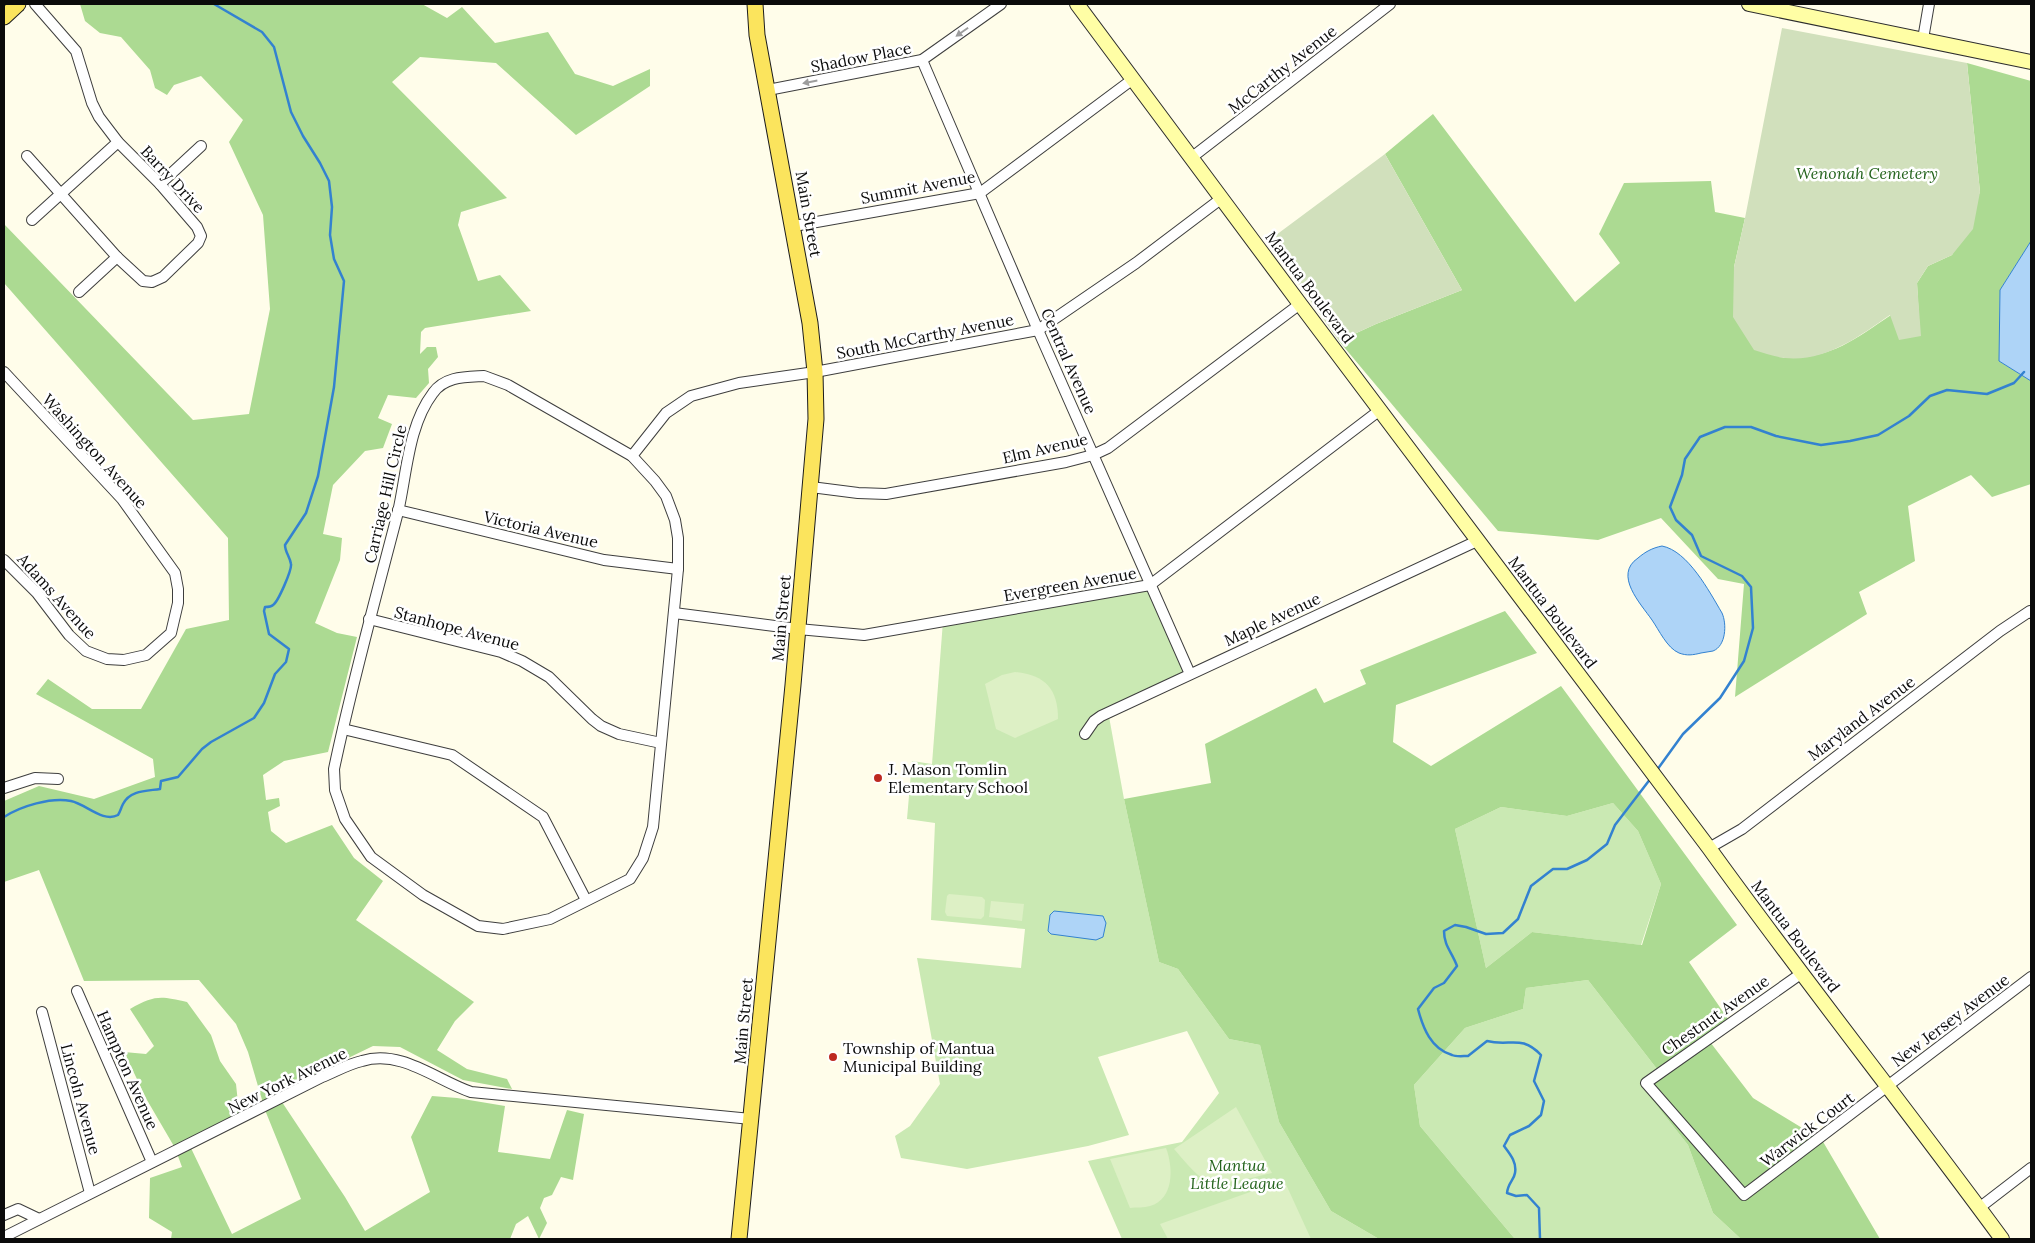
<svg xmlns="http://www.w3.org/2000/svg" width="2035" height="1243" viewBox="0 0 2035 1243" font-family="Lora,serif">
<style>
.green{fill:#cae9b3}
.forest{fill:#acda92;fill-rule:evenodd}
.cemetery{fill:#d1e0bc}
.pitch{fill:#ddf0c5}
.water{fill:#aed4f7;stroke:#3382d0}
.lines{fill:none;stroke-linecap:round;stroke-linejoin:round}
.stream{stroke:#3382d0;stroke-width:2.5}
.street-casing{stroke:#3e3e3e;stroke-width:12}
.secondary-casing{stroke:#2d2d2d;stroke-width:16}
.primary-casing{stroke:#1c1c1c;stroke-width:17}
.street{stroke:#fff;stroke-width:10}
.secondary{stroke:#fffea5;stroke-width:14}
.primary{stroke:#fbe45d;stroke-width:15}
.oneway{fill:#9d9d9d}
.poi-dot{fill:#bd2921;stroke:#fff;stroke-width:2}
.labels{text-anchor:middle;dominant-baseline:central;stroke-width:5;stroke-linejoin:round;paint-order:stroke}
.street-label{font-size:16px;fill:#0b0b0b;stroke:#fff}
.park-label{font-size:16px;font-style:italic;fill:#23631b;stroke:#fff}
.poi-label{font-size:16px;fill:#0b0b0b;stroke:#fff;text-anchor:start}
</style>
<rect width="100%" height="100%" fill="#fffdea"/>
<!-- green -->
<g class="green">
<path d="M1150 579 1188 671 1108 711 1124 799 1159 962 1178 969 1229 1039 1260 1045 1279 1122 1331 1211 1379 1239H1122L1088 1161 1182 1142 1219 1093 1187 1031 1098 1057 1129 1135 1088 1146 967 1169 901 1158 895 1136 910 1126 940 1084 917 958 1021 968 1025 929 931 920 935 823 907 819 912 761 932 764 943 621Z"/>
<path d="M1613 803 1638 831 1661 884 1641 945 1532 932 1486 968 1455 829 1501 807 1567 816Z"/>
<path d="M1588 980 1657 1069 1639 1083 1688 1145 1713 1213 1741 1239H1515L1420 1126 1414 1085 1465 1028 1523 1009 1526 988Z"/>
</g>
<!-- forest -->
<g class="forest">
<path d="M80 4H422L447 18 462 7 495 43 548 32 575 74 613 86 650 69V86L576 135 496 63 420 57 392 82 507 198 461 212 458 225 478 281 500 275 531 311 425 328 421 332 420 354 427 347H436L438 357 428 369 429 383 416 398 388 395 378 418 392 424 383 448 365 451 333 485 323 534 342 538 340 560 315 623 337 633 357 637 328 752 284 761 263 775 266 800 279 798 280 806 268 812 271 831 286 843 332 825 354 858 383 881 356 920 474 1002 455 1021 437 1050 467 1069 507 1079 512 1089 463 1080 400 1047 373 1046 276 1093 345 1197 365 1231 430 1192 411 1137 432 1096 457 1098 505 1106 498 1152 550 1159 567 1110 584 1114 573 1180 561 1177 552 1195 544 1198 540 1208 547 1223 539 1239 528 1216 516 1224 510 1239H171L172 1232 149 1218 150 1178 182 1167 175 1148 147 1100 124 1052 146 1054 154 1046 130 1009C155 995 160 996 187 1002L211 1035 220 1061 236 1084 240 1122 190 1146 232 1234 301 1199 265 1110 248 1052 236 1024 199 980 84 981 39 870 4 882V801L39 786 94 799 155 777 153 759 36 694 48 679 92 709H141L186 629 229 620 228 538 4 283V224L193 420 249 414 270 309 263 215 229 142 243 120 201 76 174 85 167 95 155 88 150 70 121 37 100 33 85 21Z"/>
<path d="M1967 63 2031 81V241L2000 290 1999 361 2031 381V484L1992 497 1971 475 1908 506 1915 561 1859 592 1867 614 1735 697 1744 584 1718 579 1661 518 1598 540 1498 531 1339 341 1376 324 1462 290 1385 154 1433 114 1575 302 1620 263 1599 234 1624 183 1711 181 1715 212 1745 218 1734 267 1783 358C1831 359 1854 340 1891 315L1920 336 1917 283 1928 266 1952 255 1980 192Z"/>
<path d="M1505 611 1537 653 1396 705 1393 742 1431 766 1561 686 1737 925 1689 962 1730 1022 1707 1038 1753 1098 1822 1140 1880 1239H1741L1713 1213 1688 1145 1639 1083 1657 1069 1588 980 1526 988 1523 1009 1465 1028 1414 1085 1420 1126 1515 1239H1379L1331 1211 1279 1122 1260 1045 1229 1039 1178 969 1159 962 1124 799 1211 783 1205 744 1316 688 1324 703 1366 684 1360 670ZM1613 803 1638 831 1661 884 1642 945 1532 932 1486 968 1455 829 1501 807 1567 816Z"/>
</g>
<!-- cemetery -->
<g class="cemetery">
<path d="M1782 28 1967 63 1980 192 1973 229 1952 255 1928 266 1917 283 1921 336 1899 340 1890 315C1858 337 1826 362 1785 358 1775 357 1764 353 1754 350L1733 317 1734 267 1745 218Z"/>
<path d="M1385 154 1462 290 1376 324 1339 341 1268 241Z"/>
</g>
<!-- pitch -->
<g class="pitch">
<path d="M1015 672C1045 675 1058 689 1058 719L1015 738 996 729 985 684 1002 675Z"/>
<path d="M949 894 982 897 985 900 984 916 981 919 947 916 945 912 947 896Z"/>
<path d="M991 901 1024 904 1022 921 989 917Z"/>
<path d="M1236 1107 1272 1173C1258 1176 1220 1187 1207 1181 1195 1175 1183 1159 1174 1149Z"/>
<path d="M1166 1148C1173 1166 1175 1199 1150 1206 1144 1208 1136 1207 1130 1208L1110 1159Z"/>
<path d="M1284 1180 1311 1239H1168L1160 1224Z"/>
</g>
<!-- water -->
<g class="water">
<path d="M2031 241V381L1999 361 2000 290Z"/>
<path d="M1662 546C1688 551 1709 591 1722 613 1727 624 1726 646 1713 651 1709 652 1705 652 1701 653 1693 655 1687 656 1679 653 1667 648 1659 630 1652 620 1641 604 1613 575 1638 558 1645 552 1652 548 1662 546Z"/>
<path d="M1054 911 1103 916 1106 923 1103 937 1096 940 1051 934 1048 931 1050 915Z"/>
</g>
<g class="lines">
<!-- stream -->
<g class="stream">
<path d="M1657 770 1683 734 1720 698 1744 661 1753 628 1751 587 1742 576 1701 556 1692 535 1676 520 1670 507 1682 475 1685 459 1700 437 1725 427H1751L1776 436 1821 445 1850 441 1878 435 1909 416 1930 396 1947 390 1987 394 2014 383 2024 372"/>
<path d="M4 817C21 806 51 797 71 801 86 804 103 823 118 815 120 812 121 808 123 804 130 790 147 791 160 789L161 781 178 777 202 749 211 742 254 718 264 703 275 674 286 662 289 649 269 634 264 611 265 607C269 607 271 607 273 605 278 602 292 570 291 564 290 557 285 552 285 545L306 513 318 476 334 387 344 281 334 259 330 235 332 207 329 181 320 163 303 136 291 112 274 47 262 32 214 4"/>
<path d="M1540 1239 1539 1208 1527 1195 1516 1196 1507 1193C1508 1183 1514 1180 1515 1173 1517 1162 1510 1154 1504 1146L1510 1135 1529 1126 1541 1115 1544 1101 1534 1081 1541 1055C1521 1034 1510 1047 1487 1041L1468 1056C1463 1056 1456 1057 1452 1055 1431 1049 1423 1028 1418 1009L1434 988 1444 983 1457 966C1452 952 1444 946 1444 931L1455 925 1466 927 1486 934 1503 933 1518 919 1531 886 1553 869H1567L1587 860 1607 844 1615 825 1651 778"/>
</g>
<defs>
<g id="street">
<path d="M1923 39 1929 4"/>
<path d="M922 60 1038 330 1190 674"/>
<path d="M768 90 922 60 1001 4"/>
<path d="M27 156 117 257 143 281 152 282 163 277 198 243 201 236 197 227 160 184 118 142 99 117 92 103 76 51 35 4"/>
<path d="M1191 158 1390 4"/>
<path d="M160 184 201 146"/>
<path d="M32 220 118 142"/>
<path d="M794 226 980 193 1133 79"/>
<path d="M79 292 117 257"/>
<path d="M4 372 122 499 175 573 178 589V603L171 633 146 655 124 660 107 659 86 651 69 635 37 593 4 560"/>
<path d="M484 376 508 385 632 456 655 481 666 496 675 520 678 538V569L653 827 643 858 630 879 550 919 503 929 478 926 423 895 371 857 345 819 335 790 334 769C352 683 376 597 398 512 407 473 408 426 433 393 445 376 466 377 484 376Z"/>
<path d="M632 456 666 413 691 396 739 383 815 372 1038 330 1136 263 1222 198"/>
<path d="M811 487 858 493 886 494 1066 462 1093 455 1108 448 1300 304"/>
<path d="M398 510 604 560 678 569"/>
<path d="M674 613 798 629 864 635 1150 585 1380 410"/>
<path d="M369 619 501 652 522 661 549 677 592 719 601 726 619 734 661 743"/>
<path d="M343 729 452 755 543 817 586 900"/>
<path d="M1085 734 1094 721 1101 716 1477 541"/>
<path d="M4 788 35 778 58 779"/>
<path d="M1709 848 1742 829 2000 631 2030 611 2031 613"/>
<path d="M1802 973 1646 1083 1744 1195 2031 977"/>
<path d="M77 991 152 1162"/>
<path d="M42 1012 90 1193"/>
<path d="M1979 1208 2031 1168"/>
<path d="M4 1215 18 1209 39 1219"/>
<path d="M4 1237 322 1077C335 1072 348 1064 362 1061 401 1049 436 1080 471 1092L751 1119"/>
</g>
<g id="secondary">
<path d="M1077 4 1300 304 1709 848C1804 980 1906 1108 2002 1239"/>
<path d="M1749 4 2031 62"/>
</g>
<g id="primary">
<path d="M4 17 18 4"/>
<path d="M739 1239 793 685 816 419 815 372 810 323 757 35 755 4"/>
</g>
</defs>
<!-- street casing -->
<use href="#street" class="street-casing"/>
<!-- secondary casing -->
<use href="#secondary" class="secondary-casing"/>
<!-- primary casing -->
<use href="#primary" class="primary-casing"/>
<!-- street -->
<use href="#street" class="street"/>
<!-- secondary -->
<use href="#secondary" class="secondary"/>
<!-- primary -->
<use href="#primary" class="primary"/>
</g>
<!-- one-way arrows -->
<defs><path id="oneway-solid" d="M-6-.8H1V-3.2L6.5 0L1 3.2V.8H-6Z" transform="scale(1.25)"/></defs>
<g class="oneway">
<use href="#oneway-solid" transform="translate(962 32) rotate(145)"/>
<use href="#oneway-solid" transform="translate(810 82) rotate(169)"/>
</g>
<!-- markers -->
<g class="poi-dot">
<circle cx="878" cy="778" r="5"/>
<circle cx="833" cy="1057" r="5"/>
</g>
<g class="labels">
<!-- street labels -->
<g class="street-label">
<text transform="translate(861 57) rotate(-11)">Shadow Place</text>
<text transform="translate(1282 69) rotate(-38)">McCarthy Avenue</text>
<text transform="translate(173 179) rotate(47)">Barry Drive</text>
<text transform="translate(918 187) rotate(-11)">Summit Avenue</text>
<text transform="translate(809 214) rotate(80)">Main Street</text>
<text transform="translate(1310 287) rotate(53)">Mantua Boulevard</text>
<text transform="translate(925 336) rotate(-11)">South McCarthy Avenue</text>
<text transform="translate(1069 361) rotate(66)">Central Avenue</text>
<text transform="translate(1045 448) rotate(-13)">Elm Avenue</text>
<text transform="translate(95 451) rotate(48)">Washington Avenue</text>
<text transform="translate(385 494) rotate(-77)">Carriage Hill Circle</text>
<text transform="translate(541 529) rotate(13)">Victoria Avenue</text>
<text transform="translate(1070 584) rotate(-10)">Evergreen Avenue</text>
<text transform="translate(57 596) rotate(48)">Adams Avenue</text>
<text transform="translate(1553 612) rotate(53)">Mantua Boulevard</text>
<text transform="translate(781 618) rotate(-85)">Main Street</text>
<text transform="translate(1272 619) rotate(-25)">Maple Avenue</text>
<text transform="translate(457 628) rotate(15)">Stanhope Avenue</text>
<text transform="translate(1861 718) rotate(-37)">Maryland Avenue</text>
<text transform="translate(1796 936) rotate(53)">Mantua Boulevard</text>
<text transform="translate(1715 1015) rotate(-35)">Chestnut Avenue</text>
<text transform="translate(1950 1020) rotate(-37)">New Jersey Avenue</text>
<text transform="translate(743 1021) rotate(-85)">Main Street</text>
<text transform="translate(128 1070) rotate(66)">Hampton Avenue</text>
<text transform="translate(287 1080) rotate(-26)">New York Avenue</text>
<text transform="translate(81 1099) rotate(75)">Lincoln Avenue</text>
<text transform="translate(1807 1129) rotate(-37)">Warwick Court</text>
</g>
<!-- park labels -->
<g class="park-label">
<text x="1867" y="173">Wenonah Cemetery</text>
<text x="1237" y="1165">Mantua<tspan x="1237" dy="18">Little League</tspan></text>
</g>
<!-- poi labels -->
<g class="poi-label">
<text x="888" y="769">J. Mason Tomlin<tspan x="888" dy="18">Elementary School</tspan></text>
<text x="843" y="1048">Township of Mantua<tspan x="843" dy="18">Municipal Building</tspan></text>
</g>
</g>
<!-- border -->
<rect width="2035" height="1243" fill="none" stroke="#0b0b0b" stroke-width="10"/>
</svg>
